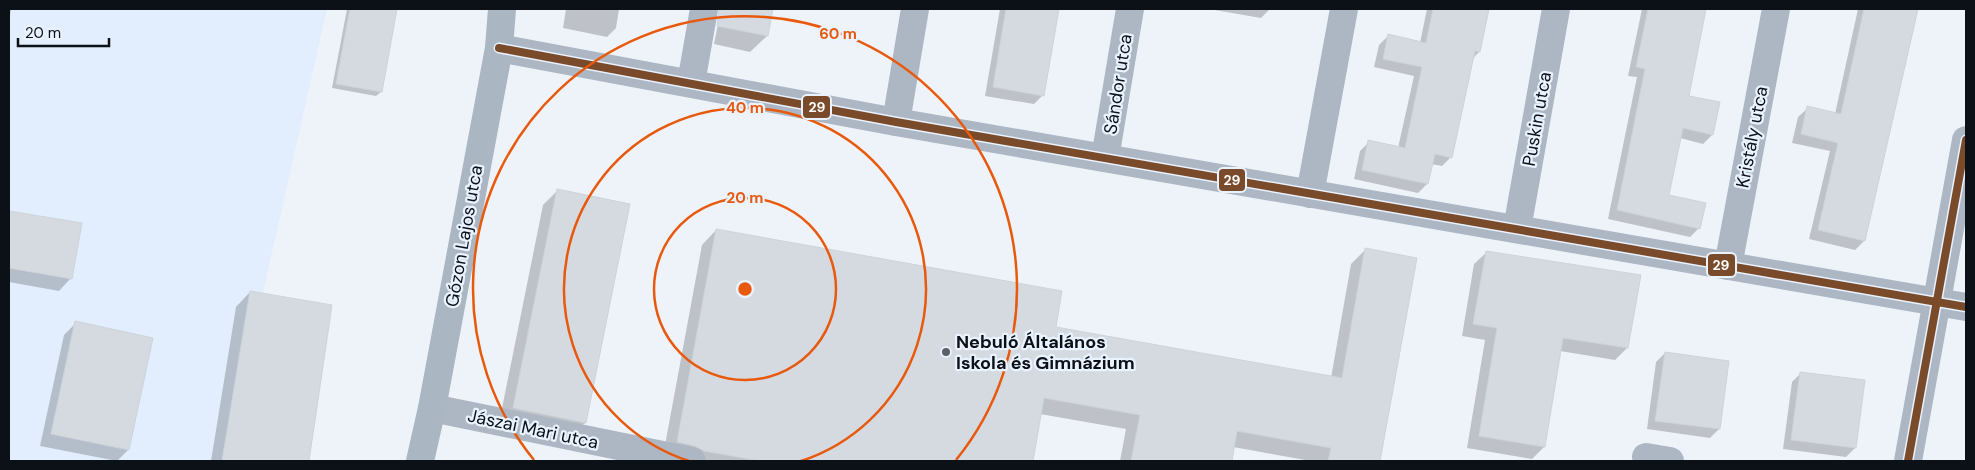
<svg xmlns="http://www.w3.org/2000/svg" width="1975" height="470" viewBox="0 0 1975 470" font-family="'DM Sans',sans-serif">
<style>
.built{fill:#e2eefd}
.shadow{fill:#0003}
.building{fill:#d5dae1;stroke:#cdd3da}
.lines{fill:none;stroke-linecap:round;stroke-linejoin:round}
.street{stroke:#adb7c3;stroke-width:28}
.secondary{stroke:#abb6c3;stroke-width:28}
.bus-1-casing{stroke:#e9f2ff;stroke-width:11}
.bus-1{stroke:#7a4b2a;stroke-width:8}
.ring{fill:none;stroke:#e8590c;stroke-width:2.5}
.poi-dot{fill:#5b6067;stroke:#e9f2ff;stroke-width:2}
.labels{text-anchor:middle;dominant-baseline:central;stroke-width:4.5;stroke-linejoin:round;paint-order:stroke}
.street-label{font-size:18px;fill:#0c1118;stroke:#e9f2ff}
.poi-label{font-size:18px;font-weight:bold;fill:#0c1118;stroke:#e9f2ff;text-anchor:start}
.centre{fill:#e8590c;stroke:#e9f2ff;stroke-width:2.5}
.ring-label{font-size:15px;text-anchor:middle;font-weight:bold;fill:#e8590c;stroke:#e9f2ff;stroke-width:4.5;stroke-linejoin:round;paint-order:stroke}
.line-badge{stroke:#e9f2ff;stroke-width:2}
.badge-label{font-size:14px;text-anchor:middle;font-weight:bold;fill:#fff}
</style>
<rect width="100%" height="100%" fill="#eef3fa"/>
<!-- built -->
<path class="built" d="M9 9H327L225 461H9Z"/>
<!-- shadow -->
<g class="shadow">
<path d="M9 9H11L9 23Z"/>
<path d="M347 9H396L381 92 376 96 332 88Z"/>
<path d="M566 9H619L616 28 607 37 563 28Z"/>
<path d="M721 9H772L767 36 750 52 714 44Z"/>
<path d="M1000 9H1058L1043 95 1034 104 985 96Z"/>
<path d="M1209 9H1270L1261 18Z"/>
<path d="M1427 9H1488L1479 52 1473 58 1451 157 1442 166 1431 164 1427 184 1418 193 1354 179 1360 151 1369 142 1398 148 1414 76 1374 67 1379 45 1388 36 1420 43Z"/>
<path d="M1642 9H1705L1687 97 1712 135 1703 144 1680 138 1668 195 1699 228 1690 237 1608 219 1637 77 1628 76Z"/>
<path d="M1858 9H1908L1916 11 1864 241 1855 250 1809 239 1830 151 1792 143 1798 117 1808 108 1835 114Z"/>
<path d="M557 191 629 205 585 423 571 437 499 423 543 205Z"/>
<path d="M9 212 80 224 71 278 59 291 9 282Z"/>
<path d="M716 230 1054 328 1331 378 1351 264 1365 250 1415 259 1379 461H1311L1233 447 1230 461H1120L1126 429 1040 414 1031 461H683L663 456 702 245Z"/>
<path d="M1487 252 1627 348 1615 360 1560 351 1544 447 1532 459 1467 448 1485 340 1462 336 1474 264Z"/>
<path d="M250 292 330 306 308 461H211L236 307Z"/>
<path d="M76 323 152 339 128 450 117 461 40 446 64 335Z"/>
<path d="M1665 353 1728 362 1719 429 1710 438 1647 429 1656 362Z"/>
<path d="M1801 373 1855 448 1846 457 1783 449 1792 382Z"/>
</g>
<!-- building -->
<g class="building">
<path d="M350 9H397L382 92 336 84Z"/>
<path d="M719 9H773L768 36 717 26Z"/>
<path d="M1006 9H1059L1044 96 993 87Z"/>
<path d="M1433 9H1489L1480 52 1475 51 1452 158 1435 154 1428 184 1362 170 1368 140 1405 148 1422 67 1383 59 1388 34 1426 43Z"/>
<path d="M1648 9H1706L1689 96 1720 102 1713 135 1683 128 1669 195 1706 203 1700 229 1617 210 1645 69 1636 67Z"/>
<path d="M1864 9H1918L1865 241 1818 230 1838 143 1801 134 1807 106 1841 114Z"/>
<path d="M557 189 630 204 586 423 513 408Z"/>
<path d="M9 211 82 223 72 279 9 268Z"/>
<path d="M716 229 1062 291 1056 327 1342 378 1365 248 1417 258 1380 461H1328L1331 448 1237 431 1232 461H1131L1140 415 1044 398 1033 461H760L704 451 695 446 677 442Z"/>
<path d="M1486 251 1641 275 1628 348 1563 338 1545 447 1479 436 1497 328 1473 324Z"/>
<path d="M250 291 332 305 309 461H222Z"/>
<path d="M75 321 153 338 129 450 51 434Z"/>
<path d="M1665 352 1729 361 1720 429 1655 421Z"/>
<path d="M1800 372 1865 380 1856 448 1791 440Z"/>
</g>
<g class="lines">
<!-- street -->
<g class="street">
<path d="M499 48 896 122 1966 307"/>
<path d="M691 83 704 9"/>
<path d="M896 122 915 9"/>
<path d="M1105 158 1130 9"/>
<path d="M1310 194 1344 9"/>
<path d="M1517 229 1556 9"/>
<path d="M1728 266 1776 9"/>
<path d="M432 408 692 461"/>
<path d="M1646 457 1670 461"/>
<path d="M1908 461 1966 140"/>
</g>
<!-- secondary -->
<path class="secondary" d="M420 461 432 408 499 48 502 9"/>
<defs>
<g id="bus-1">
<path d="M499 48 896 122 1966 307"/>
<path d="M1908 461 1966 140"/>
</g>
</defs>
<!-- bus-1 casing -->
<use href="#bus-1" class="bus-1-casing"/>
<!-- bus-1 -->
<use href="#bus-1" class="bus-1"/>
</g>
<!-- distance rings -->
<g class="ring">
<circle cx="745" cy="289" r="91"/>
<path d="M689 461A181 181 0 1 1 801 461"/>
<path d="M534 460A272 272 0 1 1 956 460"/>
</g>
<!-- markers -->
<circle class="poi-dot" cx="946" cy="352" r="5"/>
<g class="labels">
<!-- street labels -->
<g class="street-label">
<text transform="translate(1118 84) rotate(-81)">Sándor utca</text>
<text transform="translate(1537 119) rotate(-80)">Puskin utca</text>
<text transform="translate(1752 137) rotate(-79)">Kristály utca</text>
<text transform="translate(464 236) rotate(-80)">Gózon Lajos utca</text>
<text transform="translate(533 429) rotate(12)">Jászai Mari utca</text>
</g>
<!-- poi labels -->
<g class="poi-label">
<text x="956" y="342">Nebuló Általános<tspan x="956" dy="21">Iskola és Gimnázium</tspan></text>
</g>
</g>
<circle cx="745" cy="289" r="8" class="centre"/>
<g class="ring-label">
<text x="838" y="39">60 m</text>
<text x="745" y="113">40 m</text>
<text x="745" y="203">20 m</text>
</g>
<g class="line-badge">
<rect x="802" y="95" width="29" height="24" rx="5" fill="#7a4b2a"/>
<rect x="1218" y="168" width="28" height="24" rx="5" fill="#7a4b2a"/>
<rect x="1707" y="253" width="29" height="24" rx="5" fill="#7a4b2a"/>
</g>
<g class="badge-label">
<text x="817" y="112">29</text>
<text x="1232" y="185">29</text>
<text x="1721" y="270">29</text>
</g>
<!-- border -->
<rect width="1975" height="470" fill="none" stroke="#0c1118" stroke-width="20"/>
<!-- scale -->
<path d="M18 38v8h91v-8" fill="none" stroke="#0c1118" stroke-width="2.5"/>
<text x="25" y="38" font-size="15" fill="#0c1118" stroke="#e9f2ff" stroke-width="4" paint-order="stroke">20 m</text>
</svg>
